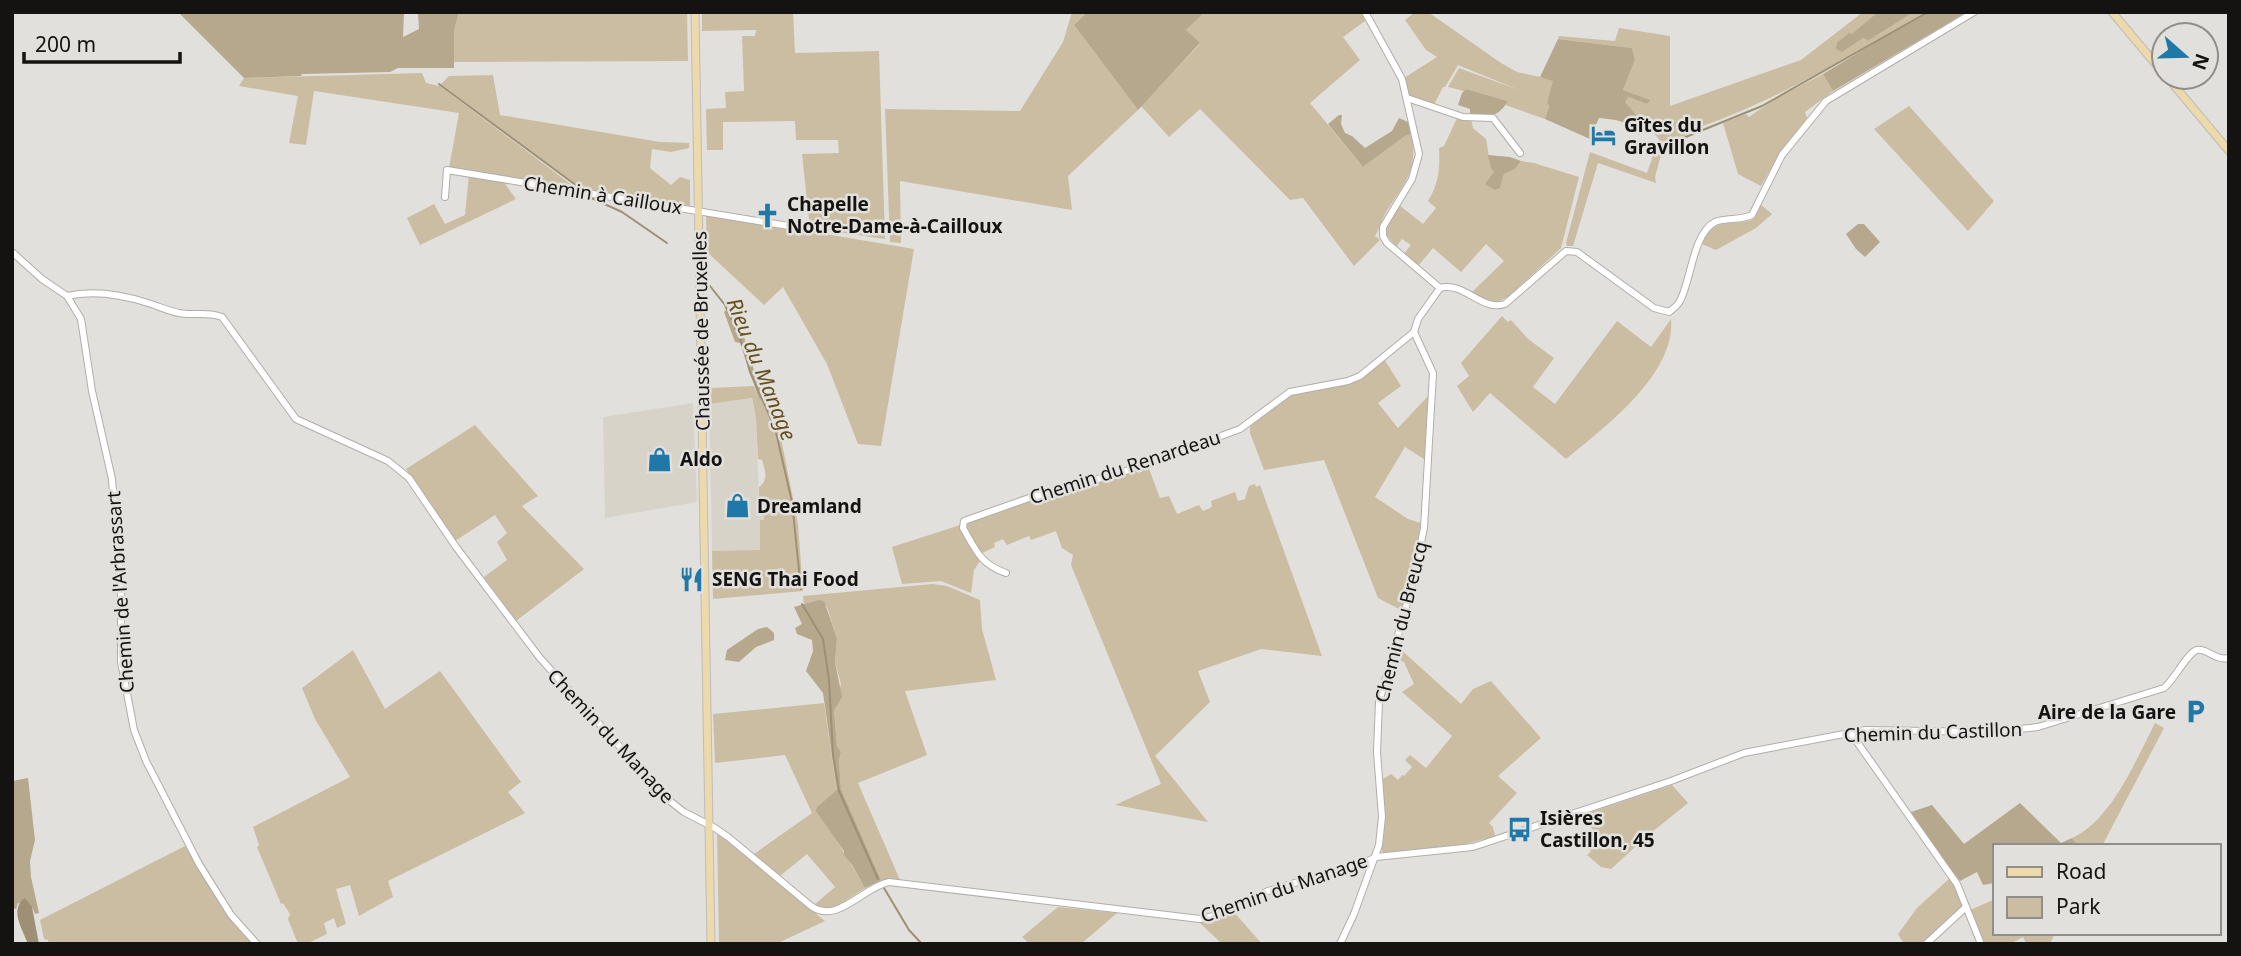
<svg xmlns="http://www.w3.org/2000/svg" width="2241" height="956" viewBox="0 0 2241 956" font-family="'Noto Sans',sans-serif">
<style>
.built{fill:#d8d3c8}
.green{fill:#cbbda2}
.forest{fill:#b6a88d}
.water{fill:#9d9075}
.lines{fill:none;stroke-linecap:round;stroke-linejoin:round}
.stream{stroke:#9d9075;stroke-width:2}
.minor-casing{stroke:#b0aeab;stroke-width:8}
.major-casing{stroke:#bdbdbd;stroke-width:9}
.minor{stroke:#fff;stroke-width:6}
.major{stroke:#eed9ab;stroke-width:7}
.labels{text-anchor:middle;dominant-baseline:central;stroke-width:5;stroke-linejoin:round;paint-order:stroke}
.poi-label{font-size:19px;font-weight:bold;fill:#141312;stroke:#e2e0dc;text-anchor:start}
.street-label{font-size:19px;fill:#141312;stroke:#e2e0dc}
.water-label{font-size:21px;font-style:italic;fill:#654f1f;stroke:#e2e0dc}
</style>
<rect width="100%" height="100%" fill="#e2e0dc"/>
<!-- built -->
<g class="built">
<path d="M751 398 756 418 759 502 763 503 764 520 760 521V550L712 551 709 404Z"/>
<path d="M693 403 697 502 605 518 603 417Z"/>
</g>
<!-- green -->
<g class="green">
<path d="M459 12H687L688 61 454 62V31Z"/>
<path d="M702 12H793L795 53 879 51 885 239 810 228 802 154 839 153 838 140H796L795 121 723 122V150H707L706 109 726 108 725 92 744 91 742 36H755L756 30 702 31Z"/>
<path d="M1072 12H1087L1074 25 1138 110 1068 176 1072 210 900 181 901 243 890 242 885 109 1020 111 1063 42Z"/>
<path d="M1205 12H1361L1365 21 1343 37 1360 60 1310 103 1363 167 1405 136 1412 134C1417 168 1408 179 1390 206 1383 215 1381 226 1375 236L1380 240 1354 266 1303 198 1290 200 1200 109 1169 137 1141 106 1200 44 1186 30Z"/>
<path d="M1415 12H1428L1501 63 1517 72 1554 80 1547 101 1549 105 1545 119 1505 105 1508 101 1466 89 1464 91 1448 87 1459 68 1519 90 1458 65 1445 87H1443L1434 105 1410 97 1404 78 1437 57 1426 50 1405 20Z"/>
<path d="M1863 12H1926C1848 57 1773 103 1688 131L1687 135 1664 144 1655 177 1656 183 1598 163 1573 246H1567L1566 243 1590 152 1647 173 1659 139 1624 102 1628 97 1647 104 1651 100 1623 90 1635 60 1632 48 1558 39 1559 36 1615 41 1619 28 1670 36V106L1801 60Z"/>
<path d="M422 73 426 83 440 86 577 189 449 168 459 113 314 91 306 145 289 143 298 96 239 86 244 78Z"/>
<path d="M1823 74 1833 91 1805 112 1807 118 1780 152 1761 186 1738 174 1723 123 1746 114 1749 117 1775 99Z"/>
<path d="M493 75 500 115 660 142 689 143V148L671 152 652 149 650 168 671 185 680 177 690 180V206L582 189 441 84 449 76Z"/>
<path d="M1909 106 1994 201 1968 231 1874 129Z"/>
<path d="M1458 116 1471 119 1473 128 1486 139 1491 169 1494 172 1492 178 1500 187 1504 174 1515 169 1521 161 1534 163 1579 177 1561 248 1509 296 1496 303 1471 293 1504 261 1486 244 1461 272 1433 248 1418 266 1403 255 1411 245 1402 239 1396 247 1386 234 1389 220 1399 205 1423 224 1436 208 1428 201C1439 183 1440 169 1439 148L1444 146Z"/>
<path d="M469 175 503 181 516 199 420 245 407 218 434 204 445 224 465 215Z"/>
<path d="M1761 205 1772 214 1756 228 1716 250 1702 244C1713 217 1728 226 1752 220Z"/>
<path d="M707 214 914 249 881 446 858 444 827 364 783 287 764 305 707 252 706 216Z"/>
<path d="M1502 316 1508 322 1511 320 1528 339 1554 358 1533 387 1555 404 1617 321 1651 347 1671 319C1676 374 1604 428 1566 459L1490 393 1473 412 1457 386 1469 376 1461 363Z"/>
<path d="M1384 359 1401 386 1378 403 1398 428 1430 394 1427 461 1405 447 1375 497 1408 519 1421 523 1410 583 1401 610 1378 598 1324 460 1264 470 1250 433V427L1279 401 1292 394 1353 382Z"/>
<path d="M754 386 759 399 762 400 765 397 779 428 798 524 803 591 713 599 712 551 760 550V520H764L763 503H759V487C769 480 765 470 762 460L758 459 756 418 752 398 709 404V391L711 388Z"/>
<path d="M475 425 538 496 522 506 584 569 516 621 484 577 507 560 497 542 507 533 495 515 455 541 406 469Z"/>
<path d="M1148 466 1160 498 1169 496 1177 514 1199 505 1203 511 1212 507 1211 501 1235 492 1238 501 1245 499 1249 486 1255 484 1256 487 1260 485 1322 656 1261 649 1198 671 1210 702 1155 756 1208 822 1115 805 1161 784 1071 565 1073 555 1062 548 1056 531 1031 540 1029 536 1007 545 1003 539 994 543 995 547 980 554 965 524 1043 496Z"/>
<path d="M960 525 980 561 974 570 971 593 941 581 902 584 892 547Z"/>
<path d="M933 584 947 586 980 600 982 629 996 680 905 691 927 755 858 783 900 880H881L841 789 839 760 841 752 837 746 834 710 841 684 835 662 837 638 827 607 818 600 804 604 803 596Z"/>
<path d="M1398 647 1461 704 1473 689 1491 681 1541 738 1498 776 1517 793 1489 823 1493 827 1495 836 1455 847 1383 853 1381 849 1385 819 1383 779 1391 774 1398 780 1402 775 1404 776 1412 767 1405 760 1410 755 1426 768 1452 736 1402 692 1414 684 1404 662 1394 659Z"/>
<path d="M353 650 385 709 440 671 521 782 508 792 525 813 388 881 393 897 359 916 350 885 336 889 346 924 337 928 334 918 324 923 327 934 306 944H298L288 919 290 914 283 903 281 904 257 847 259 845 253 827 350 777 315 719 302 688Z"/>
<path d="M824 703 837 791 817 807 865 888 834 908 823 910 814 905 835 887 807 854 780 876 754 854 812 813 785 755 715 763 713 714Z"/>
<path d="M2155 723 2164 728 2102 846H2078L2072 838C2111 821 2136 760 2155 723Z"/>
<path d="M1672 785 1688 803 1646 837 1611 869 1601 867 1587 855 1591 851 1586 846 1591 838 1598 834 1579 816Z"/>
<path d="M717 834 727 841 825 921 776 944H719Z"/>
<path d="M185 846 221 905 254 944H49L48 940 44 939 40 920Z"/>
<path d="M1950 878 1956 887 1962 907 1924 944H1904L1898 934 1917 908Z"/>
<path d="M1993 900 1994 933H2055L2050 944H2026L2023 937 2010 944H1984L1970 910Z"/>
<path d="M1058 907 1117 913 1081 944H1030L1022 937Z"/>
<path d="M1233 911 1262 944H1222L1199 922Z"/>
</g>
<!-- forest -->
<g class="forest">
<path d="M178 12H404L403 37 419 29 418 12H459L454 31V68H398L390 72 302 74 301 76 244 78Z"/>
<path d="M1087 12H1205L1186 30 1200 43 1138 110 1074 25Z"/>
<path d="M1878 12H1913L1869 40 1863 38 1842 52 1836 49 1837 43 1849 33 1852 34Z"/>
<path d="M1926 12H1967L1833 91 1823 74Z"/>
<path d="M1558 39 1632 48 1635 60 1623 90 1651 100 1647 104 1628 97 1625 102 1643 123 1644 130 1639 135C1629 120 1616 120 1599 118L1590 139 1545 119 1549 106 1547 102 1553 81 1540 77Z"/>
<path d="M1466 89 1508 101C1498 117 1489 118 1470 116V109L1458 105 1462 93Z"/>
<path d="M1339 115H1342L1341 124 1345 133 1352 136 1365 148 1392 131 1399 118 1410 123 1412 134 1405 136 1363 167 1328 124Z"/>
<path d="M1488 155 1510 157 1521 161 1515 169 1504 174 1500 188 1495 190 1485 184 1494 172 1491 169Z"/>
<path d="M1858 224H1864L1880 242 1865 257 1856 249 1846 234Z"/>
<path d="M726 310 739 320 757 380 765 397 762 400 759 399 740 343 735 342 724 312Z"/>
<path d="M818 600 824 601 837 638 835 662 842 697 834 710 837 746 841 752 839 760 841 789 881 880 865 888 852 865 844 855V851L816 811 817 807 837 790 823 693 806 671 813 651 812 640 797 634 795 628 802 624 794 607Z"/>
<path d="M767 627 774 633V640L756 647 739 662 725 660 727 650 758 629Z"/>
<path d="M28 778 35 840 30 861 31 877 39 913 35 914 32 907 18 903 16 909 12 908V781Z"/>
<path d="M2020 803 2061 843 2072 838 2078 846H1994V883L1983 885 1977 872 1960 881 1908 813 1932 805 1964 844Z"/>
</g>
<!-- water -->
<path class="water" d="M25 898 32 907 39 944H28C22 928 9 909 25 898Z"/>
<g class="lines">
<!-- stream -->
<g class="stream">
<path d="M439 84 577 186"/>
<path d="M1666 145 1762 106 1928 12"/>
<path d="M587 196 622 212 667 243"/>
<path d="M710 286 725 305 743 346 750 372 775 428 792 502 801 589"/>
<path d="M802 604 823 639 829 680 833 755 839 791 878 879"/>
<path d="M884 888 909 930 922 944"/>
</g>
<defs>
<g id="minor">
<path d="M1365 12 1402 79 1419 154 1412 179 1383 227V236L1387 243 1440 288C1464 281 1482 312 1505 304L1566 251 1577 252 1654 308 1669 312C1673 309 1678 305 1680 301 1691 281 1693 233 1715 222 1727 217 1740 221 1752 215L1782 155 1826 101 1974 12"/>
<path d="M1407 98 1463 117 1493 118 1520 153"/>
<path d="M445 197 447 170 801 228"/>
<path d="M12 252 42 279 67 296 81 319 92 391 112 479 121 594V662L134 730 146 761 199 864 231 915 257 944"/>
<path d="M67 296C93 290 123 295 148 303 158 306 168 311 179 313 193 316 208 311 222 317L296 419 388 461 409 478 456 547 540 658 666 798 684 812 715 828 728 837 811 906C837 925 863 887 889 882L1200 919 1218 915 1268 891 1366 862 1376 857 1473 847 1671 781 1744 753 1865 730 1990 732 2038 727 2164 688C2174 680 2188 652 2197 650 2207 648 2215 661 2229 658"/>
<path d="M1006 573C980 564 976 550 963 528L964 521 1029 498 1123 472 1240 429 1290 392 1348 381 1360 376 1414 332"/>
<path d="M1850 732 1957 884 1981 944"/>
<path d="M1340 944 1354 914 1379 845 1382 817 1377 752 1379 702 1413 582 1424 528 1433 373 1414 332 1418 319 1440 288"/>
<path d="M1926 944 1966 907"/>
</g>
<g id="major">
<path d="M695 12 711 944"/>
<path d="M2112 12 2164 74"/>
<path d="M2167 77 2229 151"/>
</g>
</defs>
<!-- minor casing -->
<use href="#minor" class="minor-casing"/>
<!-- major casing -->
<use href="#major" class="major-casing"/>
<!-- minor -->
<use href="#minor" class="minor"/>
<!-- major -->
<use href="#major" class="major"/>
</g>
<!-- icons -->
<defs>
<symbol id="hotel-bare" viewBox="-9 -9 18 18"><path d="M-6-4.5h1.5V1H6V5H4.5V3h-9V5H-6ZM-4 0a1.8 1.8 0 1 1 3.6 0ZM.5 0V-2.5h3Q6-2.5 6 0Z" fill="#2078a7" stroke="#e2e0dc" stroke-width="2.5" paint-order="stroke"/></symbol>
<symbol id="church-bare" viewBox="-9 -9 18 18"><path d="M-1.2-6h2.4v3.5h3.3v2.4h-3.3V6h-2.4V-.1h-3.3v-2.4h3.3Z" fill="#2078a7" stroke="#e2e0dc" stroke-width="2.5" paint-order="stroke"/></symbol>
<symbol id="shop-bare" viewBox="-9 -9 18 18"><path d="M-5-2.5h2.3a2.7 3.5 0 0 1 5.4 0H5L5.5 6h-11ZM-1.5-2.5h3a1.5 2.3 0 0 0-3 0Z" fill="#2078a7" stroke="#e2e0dc" stroke-width="2.5" paint-order="stroke"/></symbol>
<symbol id="restaurant-bare" viewBox="-9 -9 18 18"><path d="M-5-6h1v4h1v-4h1v4h1v-4h1v5L-1.5 .5V6h-2V.5L-5-1ZM5-6V6H3V1.5H1.5Q1.5-4 5-6Z" fill="#2078a7" stroke="#e2e0dc" stroke-width="2.5" paint-order="stroke"/></symbol>
<symbol id="parking-bare" viewBox="-9 -9 18 18"><path d="M-3.5-5.5H1a3.5 3.5 0 0 1 0 7H-1V5.5H-3.5ZM-1-3.4V-.6H.8a1.4 1.4 0 0 0 0-2.8Z" fill="#2078a7" stroke="#e2e0dc" stroke-width="2.5" paint-order="stroke"/></symbol>
<symbol id="bus-bare" viewBox="-9 -9 18 18"><path d="M-5-6H5V4H4V6H2V4H-2V6H-4V4H-5ZM-3.5-4V0h7V-4ZM-3.5 1.2v1.5H-2V1.2ZM2 1.2v1.5H3.5V1.2Z" fill="#2078a7" stroke="#e2e0dc" stroke-width="2.5" paint-order="stroke"/></symbol>
</defs>
<g fill-rule="evenodd">
<use href="#hotel-bare" x="1586" y="118" width="35" height="35"/>
<use href="#church-bare" x="750" y="198" width="35" height="35"/>
<use href="#shop-bare" x="642" y="442" width="35" height="35"/>
<use href="#shop-bare" x="720" y="488" width="35" height="35"/>
<use href="#restaurant-bare" x="674" y="562" width="35" height="35"/>
<use href="#parking-bare" x="2178" y="694" width="35" height="35"/>
<use href="#bus-bare" x="1502" y="812" width="35" height="35"/>
</g>
<g class="labels">
<!-- poi labels -->
<g class="poi-label">
<text x="1624" y="125">Gîtes du<tspan x="1624" dy="22">Gravillon</tspan></text>
<text x="787" y="204">Chapelle<tspan x="787" dy="22">Notre-Dame-à-Cailloux</tspan></text>
<text x="680" y="459">Aldo</text>
<text x="757" y="506">Dreamland</text>
<text x="712" y="579">SENG Thai Food</text>
<text x="2176" y="712" text-anchor="end">Aire de la Gare</text>
<text x="1540" y="818">Isières<tspan x="1540" dy="22">Castillon, 45</tspan></text>
</g>
<!-- street labels -->
<g class="street-label">
<text transform="translate(603 195) rotate(9)">Chemin à Cailloux</text>
<text transform="translate(701 331) rotate(-91)">Chaussée de Bruxelles</text>
<text transform="translate(1125 467) rotate(-18)">Chemin du Renardeau</text>
<text transform="translate(120 592) rotate(-94)">Chemin de l'Arbrassart</text>
<text transform="translate(1401 622) rotate(-76)">Chemin du Breucq</text>
<text transform="translate(1933 732) rotate(-2)">Chemin du Castillon</text>
<text transform="translate(611 736) rotate(47)">Chemin du Manage</text>
<text transform="translate(1284 888) rotate(-19)">Chemin du Manage</text>
</g>
<!-- water labels -->
<g class="water-label">
<text transform="translate(762 369) rotate(68)">Rieu du Manage</text>
</g>
</g>
<!-- border -->
<rect width="2241" height="956" fill="none" stroke="#141312" stroke-width="28"/>
<!-- legend -->
<rect x="1993" y="844" width="228" height="91" fill="#e2e0dc" stroke="#908e8b" stroke-width="2"/>
<rect x="2007" y="867" width="35" height="10" fill="#eed9ab" stroke="#908e8b" stroke-width="2"/>
<text x="2056" y="879" font-size="21" fill="#141312">Road</text>
<rect x="2007" y="897" width="35" height="21" fill="#cbbda2" stroke="#908e8b" stroke-width="2"/>
<text x="2056" y="914" font-size="21" fill="#141312">Park</text>
<!-- north arrow -->
<g transform="translate(2185 56) rotate(110)"><circle r="33" fill="#e2e0dc" stroke="#908e8b" stroke-width="2"/>
<path d="M0-5L12 26L0 18L-12 26Z" fill="#2078a7"/>
<text y="-10" font-size="19" font-weight="bold" text-anchor="middle" fill="#141312">N</text>
</g>
<!-- scale -->
<path d="M24 52v10h156v-10" fill="none" stroke="#141312" stroke-width="3.5"/>
<text x="35" y="52" font-size="21" fill="#141312" stroke="#e2e0dc" stroke-width="5" paint-order="stroke">200 m</text>
</svg>
